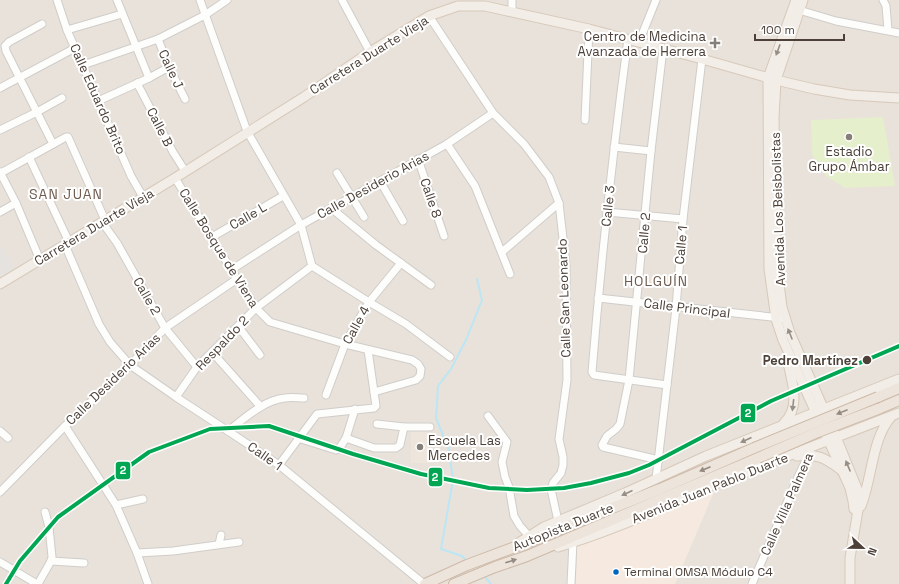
<svg xmlns="http://www.w3.org/2000/svg" width="899" height="584" viewBox="0 0 899 584" font-family="'Space Grotesk',sans-serif">
<style>
.residential{fill:#e8e2db}
.commercial{fill:#f6eae0}
.education{fill:#eee6dd}
.green{fill:#e6efcc}
.parking{fill:#e5e2df}
.lines{fill:none;stroke-linecap:round;stroke-linejoin:round}
.stream{stroke:#bce6f4;stroke-width:2}
.minor-casing{stroke:#d0cdc9;stroke-width:9}
.major-casing{stroke:#d7c9ba;stroke-width:11}
.highway-casing{stroke:#cdb9a7;stroke-width:12}
.minor{stroke:#fdfdfc;stroke-width:7}
.major{stroke:#f2ede6;stroke-width:9}
.highway{stroke:#ede4db;stroke-width:10}
.highway-bridge-casing{stroke:#cdb9a7;stroke-width:12;stroke-linecap:butt}
.highway-bridge{stroke:#ede4db;stroke-width:10}
.metro-1-casing{stroke:#fff;stroke-width:7}
.metro-1{stroke:#00a651;stroke-width:4}
.oneway{fill:#978e86}
.oneway2{fill:#948a81}
.poi-dot{fill:#867e78;stroke:#fff;stroke-width:1.5}
.stop-dot{fill:#4c4038;stroke:#fff;stroke-width:1.5}
.bus-dot{fill:#0065bd;stroke:#fff;stroke-width:1.5}
.labels{text-anchor:middle;dominant-baseline:central;stroke-width:4;stroke-linejoin:round;paint-order:stroke}
.bus-label{font-size:12px;fill:#4c4038;stroke:#fff;text-anchor:start}
.poi-label{font-size:13px;fill:#4c4038;stroke:#fff;text-anchor:end}
.street-label{font-size:13px;fill:#4c4038;stroke:#fff}
.stop-label{font-size:13px;font-weight:bold;fill:#4c4038;stroke:#fff;text-anchor:end}
.neighbourhood-label{font-size:14px;letter-spacing:1px;fill:#6f5c4e;stroke:#fff}
.line-badge{stroke:#fff;stroke-width:1.5}
.badge-label{font-size:11px;text-anchor:middle;font-weight:bold;fill:#fff}
</style>
<rect width="100%" height="100%" fill="#f3f1ee"/>
<!-- residential -->
<rect class="residential" x="0" y="0" width="899" height="584"/>
<!-- commercial -->
<path class="commercial" d="M714 492 675 584H576L577 545Z"/>
<!-- education -->
<path class="education" d="M411 430H430L429 463H411Z"/>
<!-- green -->
<path class="green" d="M883 117 895 186 845 188 826 176 812 155 811 120Z"/>
<!-- parking -->
<path class="parking" d="M0 244 16 271 0 280Z"/>
<g class="lines">
<!-- stream -->
<g class="stream">
<path d="M467 561 462 556 441 549 453 480 449 450 436 418 438 386 451 369 466 340 482 300 477 279"/>
<path d="M484 576 491 584"/>
</g>
<defs>
<g id="minor">
<path d="M57 0 67 30 131 176 143 197"/>
<path d="M117 0 149 78"/>
<path d="M200 0 247 131 301 225 312 266 369 302 406 324 450 357"/>
<path d="M342 0 370 52"/>
<path d="M883 0 886 6 888 30"/>
<path d="M799 10 836 21 899 33"/>
<path d="M512 12V0"/>
<path d="M429 16 493 113 524 144 549 177 559 203 566 265 567 380 559 439 563 457V465L561 473 553 483 551 489 558 521"/>
<path d="M42 24 9 42 5 46 6 51 53 144"/>
<path d="M67 30 122 14"/>
<path d="M158 39 169 67 185 99"/>
<path d="M628 39C613 150 601 261 592 372L594 375 667 385"/>
<path d="M639 42 656 0"/>
<path d="M83 65 158 39 205 15 227 0"/>
<path d="M137 83 173 152 185 171"/>
<path d="M0 88 75 48"/>
<path d="M98 101 149 78 169 67"/>
<path d="M585 120 589 29"/>
<path d="M0 130 37 112 62 98"/>
<path d="M447 144 475 186 510 274"/>
<path d="M614 147 651 151"/>
<path d="M29 157 69 242"/>
<path d="M418 159 444 236"/>
<path d="M0 172 16 203 40 260"/>
<path d="M1 173 66 137H68L105 220"/>
<path d="M337 173 364 217"/>
<path d="M175 178 237 279 256 308 270 322 345 344 412 360 418 364 421 369 420 376 416 380 374 392 376 406 374 408 317 414 279 465"/>
<path d="M380 181 403 221"/>
<path d="M331 208 376 245 431 285"/>
<path d="M0 212 16 203"/>
<path d="M607 212 683 219"/>
<path d="M102 222 117 243 165 328 197 367"/>
<path d="M212 237 283 196"/>
<path d="M65 245 99 324 110 342 130 365 176 397 228 431 279 465 424 584"/>
<path d="M502 252 559 203"/>
<path d="M231 270 301 225 447 144 493 113"/>
<path d="M598 298 781 318"/>
<path d="M238 326 260 355"/>
<path d="M368 350 374 392"/>
<path d="M212 352 261 407"/>
<path d="M326 395 345 344 369 302 401 263"/>
<path d="M176 397 197 367 256 308 312 266"/>
<path d="M488 416 507 442 502 462 505 477 509 487 514 516 520 526 529 536"/>
<path d="M377 424 404 427"/>
<path d="M65 426 116 505 137 553 148 584"/>
<path d="M0 431 8 438"/>
<path d="M228 431C245 418 264 400 285 398 291 397 298 398 304 398"/>
<path d="M298 438 336 450 339 449 346 438 355 409"/>
<path d="M346 438 374 448H396L400 445 404 427H430"/>
<path d="M659 460 603 447 602 445 607 436 616 429 620 424 629 380 651 151 663 49"/>
<path d="M656 479 676 308 683 219 702 59"/>
<path d="M0 492 65 426 130 365 165 328 237 279"/>
<path d="M116 505 143 499"/>
<path d="M219 544 221 535"/>
<path d="M137 553 173 551 239 542"/>
<path d="M51 561 84 563"/>
<path d="M0 562 37 584"/>
<path d="M38 584 51 561 52 557 49 527 45 512"/>
<path d="M571 584 573 542"/>
<path d="M752 584 798 477 810 452"/>
</g>
<g id="major">
<path d="M796 0 768 78 769 269 776 319 783 340 850 488 853 501 854 509"/>
<path d="M803 0 776 80 774 118 777 268 782 307 790 333 836 437 858 491 859 504 850 558V584"/>
<path d="M0 284 175 178 304 97 370 52 429 16 458 6H485L589 29 702 59 776 80 814 89 850 95 899 98"/>
<path d="M784 423C802 406 791 379 787 358"/>
<path d="M797 456C816 453 825 458 840 469"/>
<path d="M861 506C872 479 872 438 891 417"/>
<path d="M520 542 544 527 625 493 706 456 899 379"/>
<path d="M558 547C612 531 664 508 715 484L899 413"/>
</g>
<g id="highway">
<path d="M878 397 899 388"/>
<path d="M878 409 899 400"/>
<path d="M425 584 467 565 531 541 660 489 754 448"/>
<path d="M454 584 495 567 527 556 758 458"/>
</g>
</defs>
<!-- minor casing -->
<use href="#minor" class="minor-casing"/>
<!-- major casing -->
<use href="#major" class="major-casing"/>
<!-- highway casing -->
<use href="#highway" class="highway-casing"/>
<!-- minor -->
<use href="#minor" class="minor"/>
<!-- major -->
<use href="#major" class="major"/>
<!-- highway -->
<use href="#highway" class="highway"/>
<defs>
<g id="highway-bridge">
<path d="M754 448 878 397"/>
<path d="M758 458 818 432 878 409"/>
</g>
</defs>
<!-- highway-bridge casing -->
<use href="#highway-bridge" class="highway-bridge-casing"/>
<!-- highway-bridge -->
<use href="#highway-bridge" class="highway-bridge"/>
<defs>
<path id="metro-1" d="M6 584 20 561 58 517 149 452 210 429 269 426 353 454 421 474 489 488 527 490 564 488 591 483 629 473 649 465 771 401 899 346"/>
</defs>
<!-- metro-1 casing -->
<use href="#metro-1" class="metro-1-casing"/>
<!-- metro-1 -->
<use href="#metro-1" class="metro-1"/>
</g>
<!-- one-way arrows -->
<defs><path id="oneway-solid" d="M-6-.8H1V-3.2L6.5 0L1 3.2V.8H-6Z"/></defs>
<g class="oneway">
<use href="#oneway-solid" transform="translate(778 50) rotate(110)"/>
<use href="#oneway-solid" transform="translate(790 334) rotate(-112)"/>
<use href="#oneway-solid" transform="translate(793 405) rotate(97)"/>
<use href="#oneway-solid" transform="translate(746 440) rotate(156)"/>
<use href="#oneway-solid" transform="translate(848 466) rotate(-113)"/>
<use href="#oneway-solid" transform="translate(627 493) rotate(156)"/>
</g>
<g class="oneway2">
<use href="#oneway-solid" transform="translate(842 412) rotate(158)"/>
<use href="#oneway-solid" transform="translate(705 469) rotate(157)"/>
<use href="#oneway-solid" transform="translate(511 561) rotate(-18)"/>
</g>
<!-- markers -->
<g class="poi-dot">
<path d="M713 37h4v4h4v4h-4v4h-4v-4h-4v-4h4z"/>
<circle cx="849" cy="137" r="4"/>
<circle cx="420" cy="447" r="4"/>
</g>
<circle class="stop-dot" cx="867" cy="360" r="5"/>
<circle class="bus-dot" cx="616" cy="572" r="3.5"/>
<g class="labels">
<!-- bus labels -->
<g class="bus-label">
<text x="624" y="572">Terminal OMSA Módulo C4</text>
</g>
<!-- poi labels -->
<g class="poi-label">
<text x="706" y="36">Centro de Medicina<tspan x="706" dy="15">Avanzada de Herrera</tspan></text>
<text x="849" y="151" text-anchor="middle">Estadio<tspan x="849" dy="15">Grupo Ámbar</tspan></text>
<text x="428" y="440" text-anchor="start">Escuela Las<tspan x="428" dy="15">Mercedes</tspan></text>
</g>
<!-- street labels -->
<g class="street-label">
<text transform="translate(369 55) rotate(-32)">Carretera Duarte Vieja</text>
<text transform="translate(171 69) rotate(65)">Calle J</text>
<text transform="translate(98 99) rotate(66)">Calle Eduardo Brito</text>
<text transform="translate(160 127) rotate(63)">Calle B</text>
<text transform="translate(373 185) rotate(-29)">Calle Desiderio Arias</text>
<text transform="translate(431 198) rotate(71)">Calle 8</text>
<text transform="translate(608 206) rotate(-84)">Calle 3</text>
<text transform="translate(778 209) rotate(-92)">Avenida Los Beisbolistas</text>
<text transform="translate(248 216) rotate(-30)">Calle L</text>
<text transform="translate(94 227) rotate(-31)">Carretera Duarte Vieja</text>
<text transform="translate(644 233) rotate(-85)">Calle 2</text>
<text transform="translate(681 245) rotate(-85)">Calle 1</text>
<text transform="translate(219 248) rotate(58)">Calle Bosque de Viena</text>
<text transform="translate(147 296) rotate(60)">Calle 2</text>
<text transform="translate(564 298) rotate(-92)">Calle San Leonardo</text>
<text transform="translate(687 308) rotate(7)">Calle Principal</text>
<text transform="translate(356 325) rotate(-61)">Calle 4</text>
<text transform="translate(222 343) rotate(-46)">Respaldo 2</text>
<text transform="translate(113 379) rotate(-44)">Calle Desiderio Arias</text>
<text transform="translate(265 456) rotate(35)">Calle 1</text>
<text transform="translate(710 488) rotate(-22)">Avenida Juan Pablo Duarte</text>
<text transform="translate(787 504) rotate(-66)">Calle Villa Palmera</text>
<text transform="translate(563 527) rotate(-22)">Autopista Duarte</text>
</g>
<!-- stop labels -->
<g class="stop-label">
<text x="858" y="360">Pedro Martínez</text>
</g>
<!-- neighbourhood labels -->
<g class="neighbourhood-label">
<text x="66" y="194">SAN JUAN</text>
<text x="656" y="281">HOLGUÍN</text>
</g>
</g>
<g class="line-badge">
<rect x="740" y="403" width="16" height="20" rx="4" fill="#00a651"/>
<rect x="115" y="461" width="16" height="19" rx="4" fill="#00a651"/>
<rect x="428" y="467" width="15" height="20" rx="4" fill="#00a651"/>
</g>
<g class="badge-label">
<text x="748" y="417">2</text>
<text x="123" y="474">2</text>
<text x="435" y="481">2</text>
</g>
<!-- north arrow -->
<g transform="translate(863 548) rotate(112)" stroke="#ffffff" stroke-width="3" paint-order="stroke">
<path d="M0-3L7 15L0 10L-7 15Z" fill="#4c4038"/>
<text y="-6" font-size="11" font-weight="bold" text-anchor="middle" fill="#4c4038">N</text>
</g>
<!-- scale -->
<path d="M755 34v6h89v-6" fill="none" stroke="#4c4038" stroke-width="2"/>
<text x="761" y="34" font-size="12" fill="#4c4038" stroke="#ffffff" stroke-width="3" paint-order="stroke">100 m</text>
</svg>
